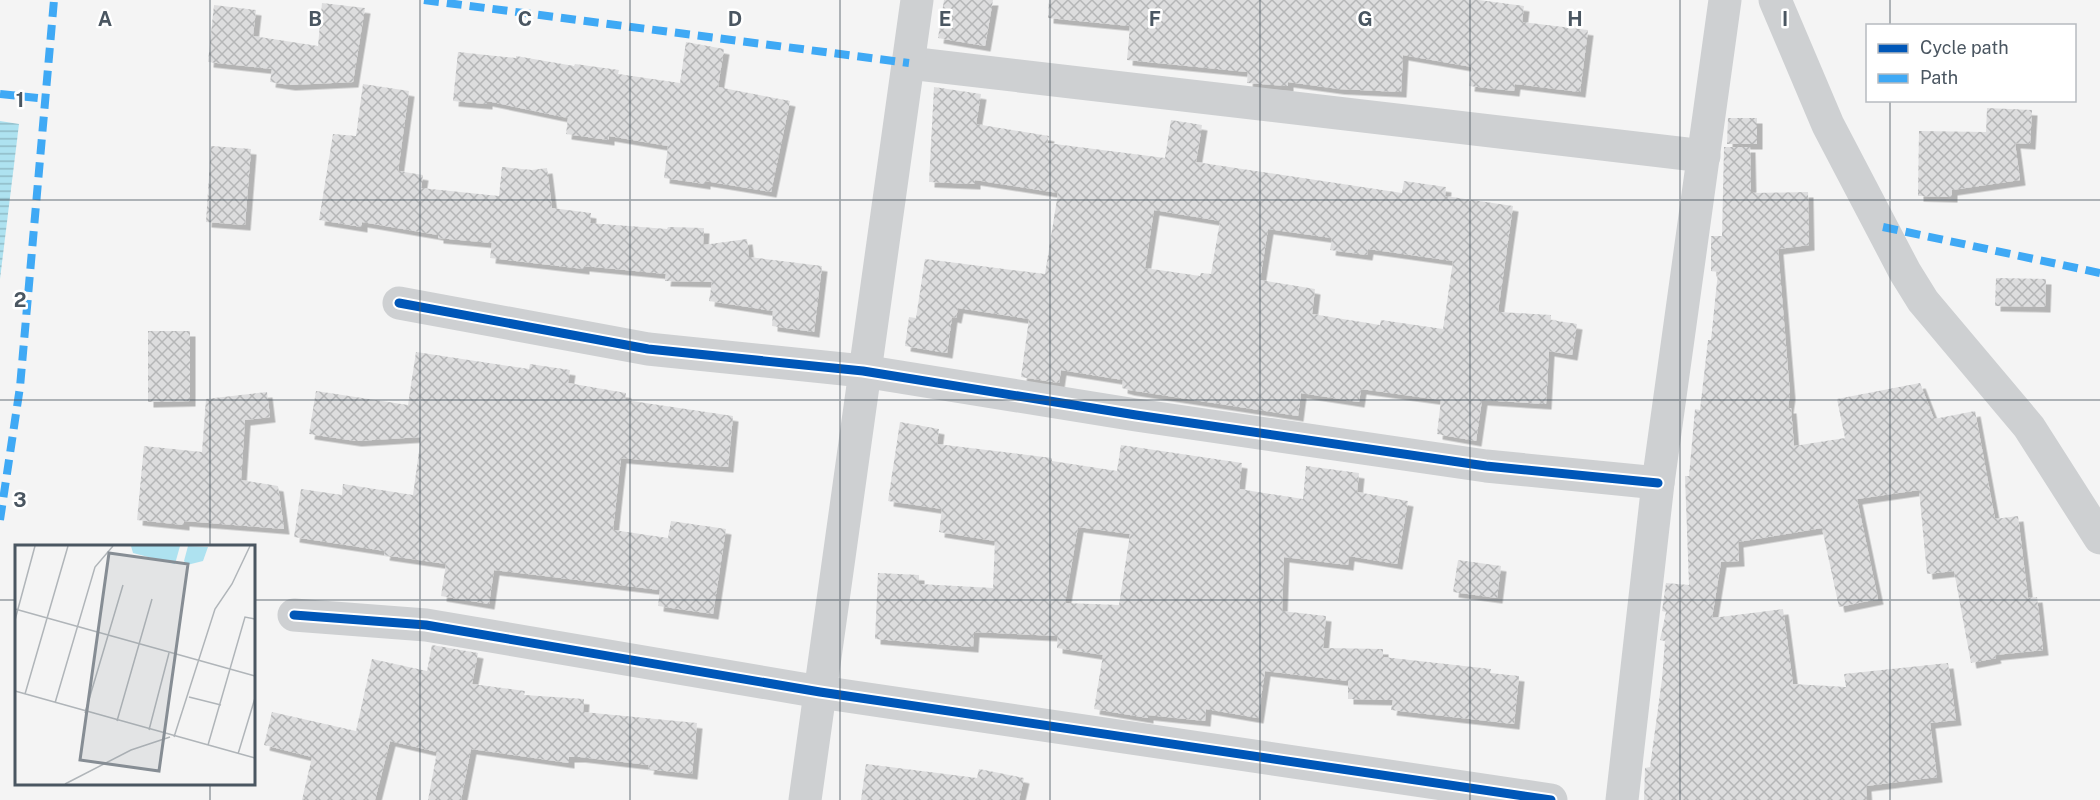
<svg xmlns="http://www.w3.org/2000/svg" width="2100" height="800" viewBox="0 0 2100 800" font-family="'Public Sans',sans-serif">
<style>
.water{fill:url(#water-rules)}
.building{fill:url(#building-cross-hatch);fill-rule:evenodd;filter:url(#shadow)}
.lines{fill:none;stroke-linecap:round;stroke-linejoin:round}
.minor{stroke:#ced0d2;stroke-width:33}
.quiet{stroke:#3fa9f5;stroke-width:8;stroke-dasharray:15 8;stroke-linecap:butt}
.cycleway-casing{stroke:#fff;stroke-width:13}
.cycleway{stroke:#0057b8;stroke-width:9}
.grid{fill:none;stroke:#4a5661;stroke-width:1.5;stroke-opacity:0.55}
.inset-road{fill:none;stroke:#b0b5b9;stroke-width:1.5}
.view{fill:#868d94;fill-opacity:0.15;stroke:#868d94;stroke-width:3}
.inset-edge{fill:none;stroke:#4a5661;stroke-width:3}
.grid-label{font-size:20px;text-anchor:middle;font-weight:bold;fill:#4a5661;stroke:#fff;stroke-width:5;stroke-linejoin:round;paint-order:stroke}
</style>
<defs>
<pattern id="water-rules" width="6" height="5" patternUnits="userSpaceOnUse" patternTransform="scale(1.5)"><rect width="6" height="5" fill="#aee2f0"/><path d="M0 2.5h6" fill="none" stroke="#90bac6"/></pattern>
<pattern id="building-cross-hatch" width="8" height="8" patternUnits="userSpaceOnUse" patternTransform="scale(1.5)"><rect width="8" height="8" fill="#ddddde"/><path d="M0 0l8 8M0 8l8-8" fill="none" stroke="#b5b6b7"/></pattern>
<filter id="shadow"><feDropShadow dx="5.5" dy="5.5" stdDeviation="0" flood-color="#0004"/></filter>
</defs>
<rect width="100%" height="100%" fill="#f4f4f4"/>
<!-- water -->
<path class="water" d="M0 121 19 124 0 279Z"/>
<!-- building -->
<g class="building">
<path d="M944 0H993L985 46 938 38Z"/>
<path d="M1049 0H1479L1524 6 1522 22 1588 30 1580 92 1515 84 1514 91 1469 86 1472 67 1403 55 1401 92 1339 89 1288 82V86L1247 83 1248 72 1127 60 1130 26 1048 18Z"/>
<path d="M322 3 365 8 353 82 290 85 270 82 272 69 208 62 214 5 256 10 253 36 318 46Z"/>
<path d="M686 42 724 49 718 87 790 101 771 192 705 181V184L664 178 668 146 609 136V140L566 134 568 118 487 101V104L453 101 458 52 516 58V56L574 66 575 64 619 70 618 74 680 83Z"/>
<path d="M363 84 409 91 398 171 423 175 421 188 499 196 502 167 532 170 547 168 552 208 591 213 590 223 667 229 668 227 704 228 703 245 747 239 749 257 822 266 814 332 772 326 773 311 709 301 712 282 665 281 666 274 584 266V269L490 258 492 243 438 238V235L362 222V227L319 220 333 134 356 136Z"/>
<path d="M934 87 981 94 976 124 1049 136 1047 143 1165 158 1171 120 1202 125 1196 162 1402 193 1404 181 1446 187 1445 196 1513 206 1498 312 1551 315V320L1577 324 1572 355 1549 351 1546 404 1482 400 1476 441 1437 434 1441 400 1361 389 1359 402 1301 393 1298 416 1129 390 1122 388 1123 380 1061 370 1059 383 1021 377 1029 319 958 308 956 318 952 317 947 353 905 346 909 317 916 318 925 259 1045 274 1058 193 975 180V184L929 182ZM1154 210 1220 221 1211 274 1201 273 1200 276 1145 268ZM1268 229 1332 238 1330 250 1367 255 1368 249 1453 261 1443 329 1381 320 1380 325 1312 314 1315 289 1260 280Z"/>
<path d="M1987 108 2032 110 2030 144 2015 143 2020 180 1952 190V197L1918 196 1919 131 1986 132Z"/>
<path d="M1728 118H1757V144H1727Z"/>
<path d="M211 146 251 149 245 225 206 222Z"/>
<path d="M1724 147H1750L1751 193 1808 192 1809 245 1778 249 1790 394 1788 408H1791L1794 446 1845 438 1837 399 1920 383 1934 419 1975 411 1995 519 2018 516 2028 598 2037 597 2043 650 1995 655 1996 658 1971 663 1954 571 1927 574 1919 490 1857 499 1878 599 1839 607 1822 528 1738 542 1739 561 1721 562 1712 618 1783 609 1793 684 1846 687 1844 674 1948 663 1956 720 1930 723 1937 777 1866 786 1867 800H1644L1645 768 1650 767 1662 679 1665 641 1660 640 1666 612 1662 611 1666 583 1689 585 1685 476H1689L1695 409 1700 410 1708 340H1711L1718 272 1711 271V236H1722Z"/>
<path d="M1996 278 2046 279 2045 307 1995 306Z"/>
<path d="M148 331H190V401L148 402Z"/>
<path d="M416 352 529 369 530 364 570 370 568 383 626 393 625 400 733 416 728 467 621 458 613 530 668 538 671 521 726 529 713 614 658 606 660 590 494 570 489 604 441 596 446 564 384 555 385 551 294 537 301 489 342 495 343 484 413 495 421 437 356 441 309 434 316 391 408 405Z"/>
<path d="M267 392 270 417 245 420 241 480 278 486 284 529 184 521V525L137 520 144 446 202 452 206 399Z"/>
<path d="M900 422 939 429 937 444 1052 458V461L1117 471 1121 445 1242 463 1239 489 1303 499 1306 466 1359 473 1357 492 1408 501 1397 564 1349 556 1348 565 1284 557 1282 611 1326 616 1323 648 1383 649V657L1491 669 1490 673 1519 676 1514 724 1391 710 1393 700 1348 699V681L1265 671 1258 718 1206 709 1205 721 1148 715V718L1094 709 1103 655 1057 648 1058 636 974 632 973 647 875 639 878 573 919 575V584L993 588 995 541 939 532 942 509 888 501ZM1078 527 1130 534 1119 605 1065 603Z"/>
<path d="M1458 560 1501 566 1497 598 1453 592Z"/>
<path d="M432 645 478 653 472 684 525 691 524 695 584 699 583 712 697 723 692 774 648 769 649 765 580 757H569V763L471 749 461 800H428L437 752 390 741 375 800H302L312 757 264 745 272 712 356 731 372 659 427 671Z"/>
<path d="M866 764 977 778 979 769 1024 778 1019 800H861Z"/>
</g>
<g class="lines">
<!-- minor -->
<g class="minor">
<path d="M1775 0 1828 125 1905 272 1923 301 2029 427 2100 538"/>
<path d="M909 63 1704 156"/>
<path d="M399 303 648 349 863 371 1136 415 1486 466 1658 483"/>
<path d="M294 615 426 625 820 692 1551 800"/>
<path d="M805 800 917 0"/>
<path d="M1622 800 1658 483 1725 0"/>
</g>
<!-- quiet -->
<g class="quiet">
<path d="M424 0 909 63"/>
<path d="M0 94 47 99"/>
<path d="M1883 227 2100 273"/>
<path d="M0 520 20 387 54 0"/>
</g>
<defs>
<g id="cycleway">
<path d="M399 303 648 349 863 371 1136 415 1486 466 1658 483"/>
<path d="M294 615 426 625 820 692 1551 800"/>
</g>
</defs>
<!-- cycleway casing -->
<use href="#cycleway" class="cycleway-casing"/>
<!-- cycleway -->
<use href="#cycleway" class="cycleway"/>
</g>
<!-- grid -->
<path class="grid" d="M210 0V546M420 0V800M630 0V800M840 0V800M1050 0V800M1260 0V800M1470 0V800M1680 0V800M1890 0V26M1890 100V800M0 200H2100M0 400H2100M0 600H16M254 600H2100M210 784V800"/>
<!-- overview -->
<g transform="translate(15 545)">
<rect width="240" height="240" fill="#f4f4f4"/>
<path d="M116 1H165L160 19 118 8ZM173 1 193 2 188 16 172 20 169 16Z" fill="#aee2f0"/>
<path class="inset-road" d="M0 64 240 131M0 75 20 1M0 146 240 213M10 149 53 1M174 152 206 160M40 158 80 22 98 1M70 168 108 40M102 176 137 54M134 185 154 108M159 192 200 64 217 39 235 1M193 200 230 72 240 74M223 209 240 153M50 239 116 205 155 192"/>
<path class="view" d="M94 8 173 19 144 226 65 215Z"/>
<rect width="240" height="240" class="inset-edge"/>
</g>
<g class="grid-label">
<text x="105" y="26">A</text>
<text x="315" y="26">B</text>
<text x="525" y="26">C</text>
<text x="735" y="26">D</text>
<text x="945" y="26">E</text>
<text x="1155" y="26">F</text>
<text x="1365" y="26">G</text>
<text x="1575" y="26">H</text>
<text x="1785" y="26">I</text>
<text x="20" y="107">1</text>
<text x="20" y="307">2</text>
<text x="20" y="507">3</text>
</g>
<!-- legend -->
<rect x="1866" y="24" width="210" height="78" fill="#ffffff" stroke="#b7bbc0" stroke-width="1.5"/>
<rect x="1878" y="44" width="30" height="9" fill="#0057b8" stroke="#b7bbc0" stroke-width="1.5"/>
<text x="1920" y="54" font-size="18" fill="#4a5661">Cycle path</text>
<rect x="1878" y="74" width="30" height="9" fill="#3fa9f5" stroke="#b7bbc0" stroke-width="1.5"/>
<text x="1920" y="84" font-size="18" fill="#4a5661">Path</text>
</svg>
